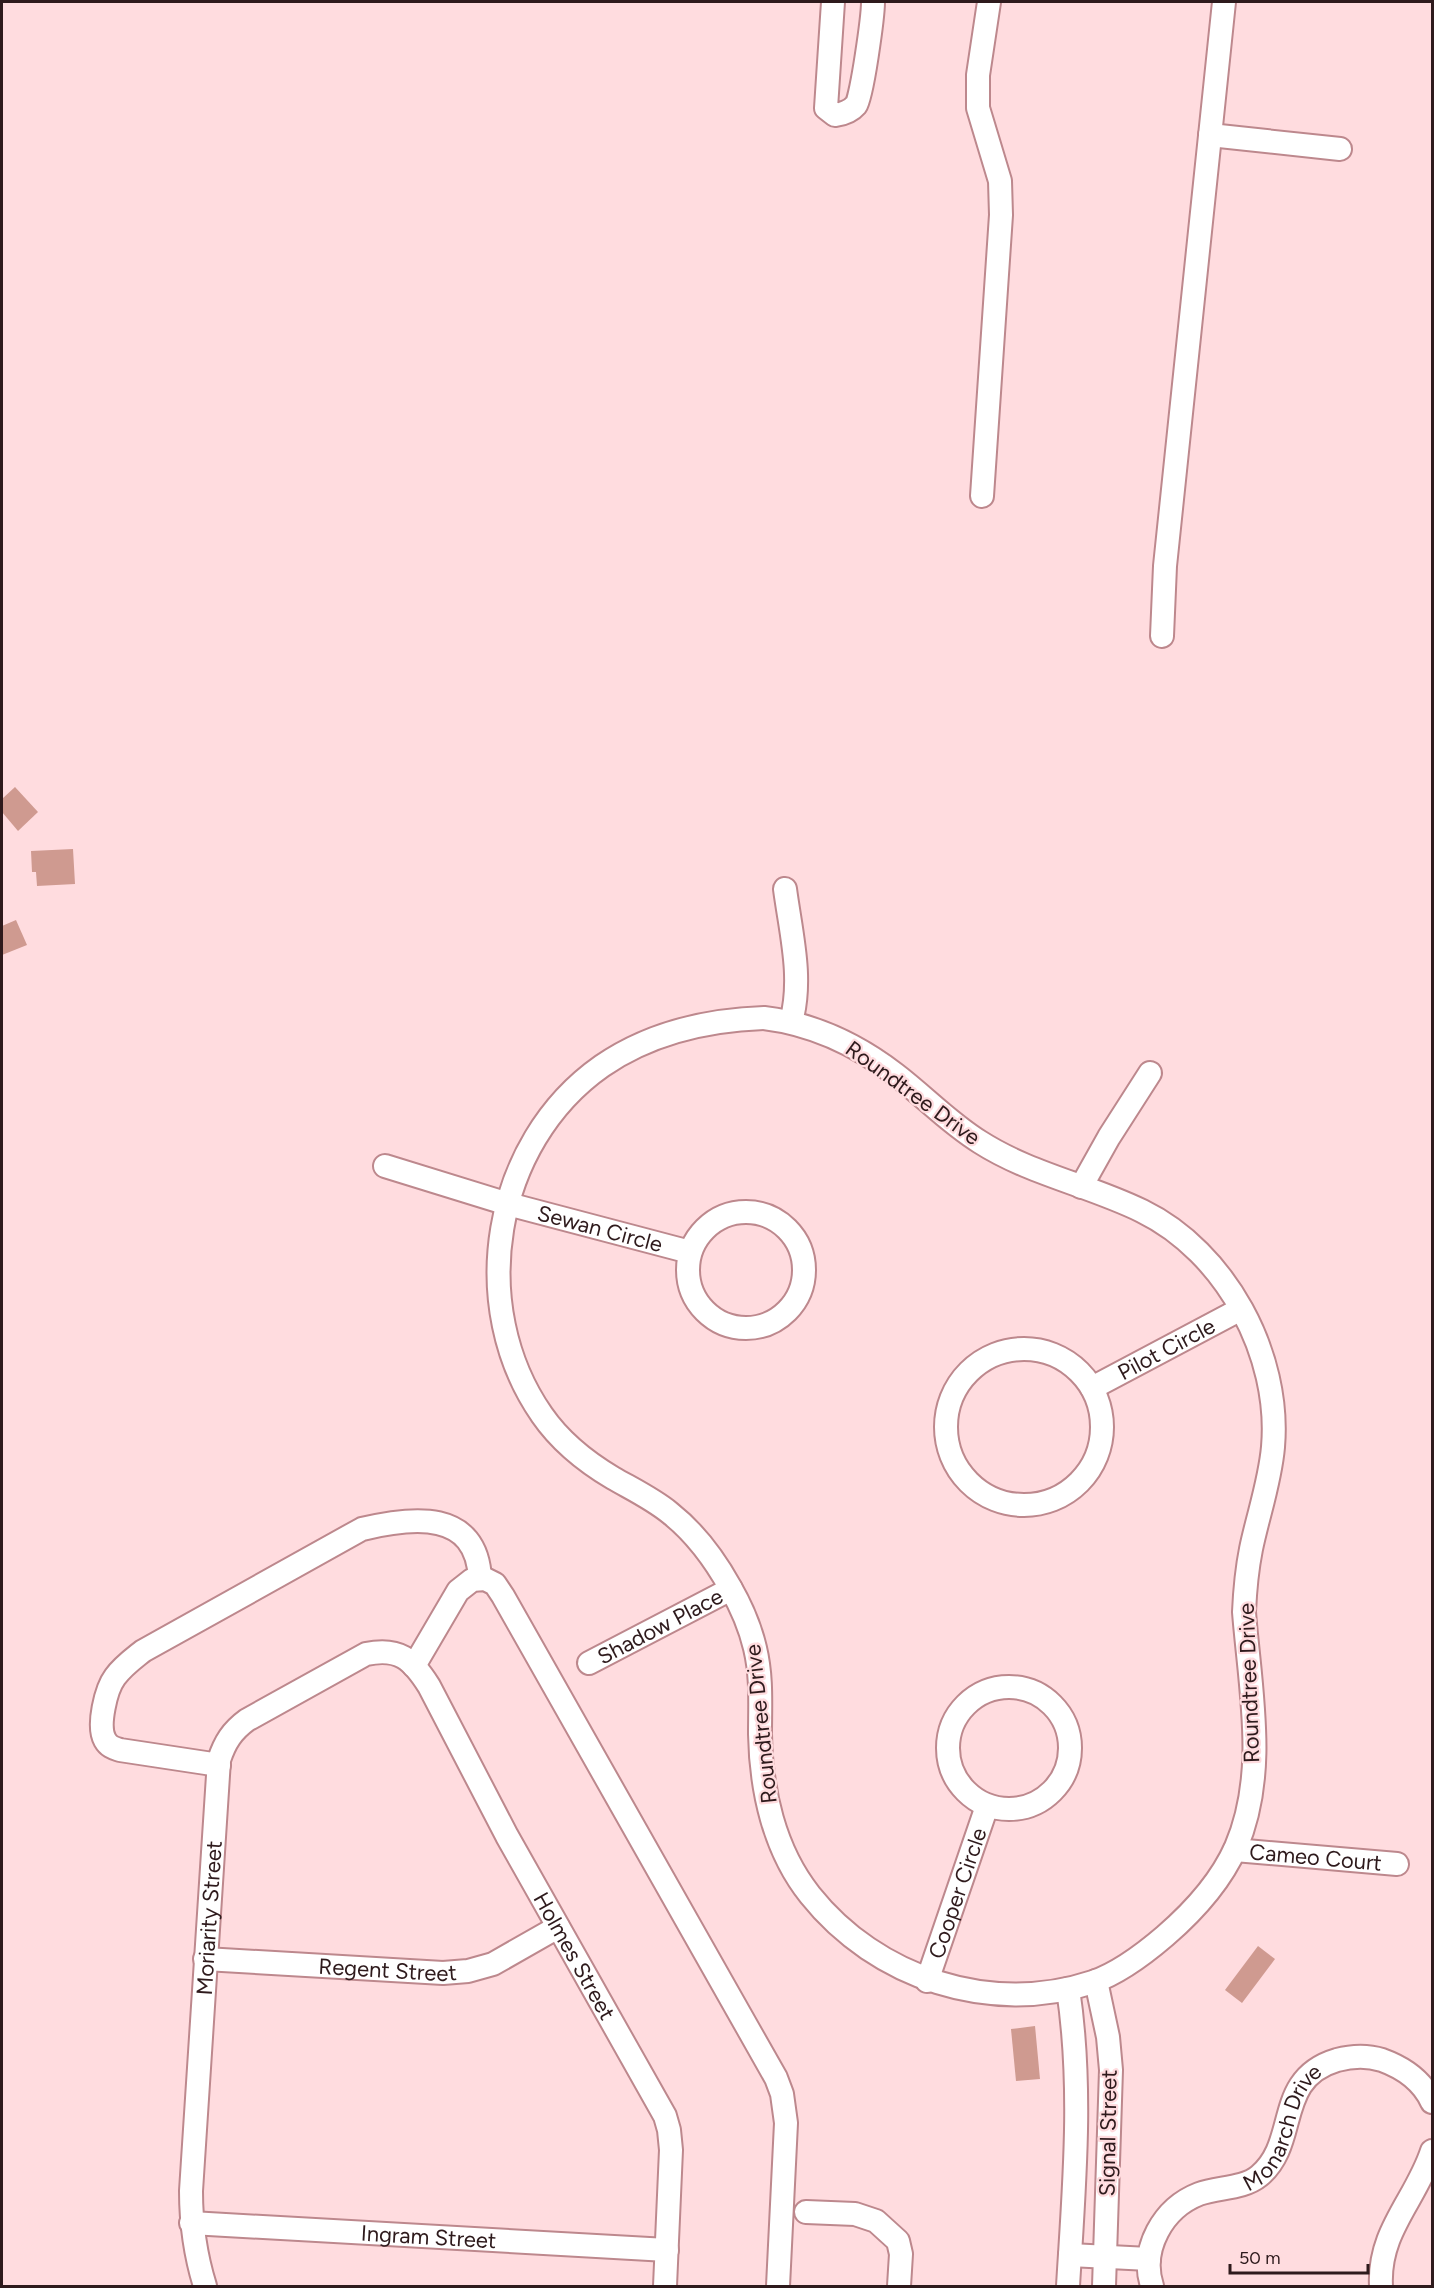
<svg xmlns="http://www.w3.org/2000/svg" width="1434" height="2288" viewBox="0 0 1434 2288" font-family="Figtree,sans-serif">
<style>
.building{fill:#cf9a90}
.lines{fill:none;stroke-linecap:round;stroke-linejoin:round}
.minor-casing{stroke:#bd888d;stroke-width:26}
.minor{stroke:#fff;stroke-width:22}
.labels{text-anchor:middle;dominant-baseline:central;stroke-width:4.5;stroke-linejoin:round;paint-order:stroke}
.street-label{font-size:22px;fill:#2e1a1c;stroke:#ffdcdf}
</style>
<rect width="100%" height="100%" fill="#ffdcdf"/>
<!-- building -->
<g class="building">
<path d="M15 787 38 812 18 831 2 812V799Z"/>
<path d="M73 849 75 884 37 886 36 872H32L31 851Z"/>
<path d="M16 920 27 945 2 955V926Z"/>
<path d="M1258 1946 1275 1959 1242 2003 1225 1990Z"/>
<path d="M1035 2026 1040 2079 1016 2081 1011 2029Z"/>
</g>
<g class="lines">
<defs>
<g id="minor">
<path d="M833 2 826 108 835 115C843 114 850 112 856 105 862 97 873 16 873 2"/>
<path d="M1210 135 1340 149"/>
<path d="M982 496 1001 215 1000 181 978 108V75L989 2"/>
<path d="M1162 636 1165 566 1224 2"/>
<path d="M785 889C791 934 803 978 791 1022"/>
<path d="M764 1018C813 1024 856 1044 895 1074 924 1096 949 1123 980 1142 1030 1174 1089 1185 1142 1211 1226 1252 1281 1355 1273 1447 1270 1482 1258 1515 1251 1549 1247 1569 1245 1590 1244 1612 1250 1689 1268 1773 1236 1847 1220 1883 1194 1911 1165 1936 1144 1954 1119 1973 1093 1982 991 2016 876 1978 810 1895 774 1850 761 1790 760 1734 760 1705 762 1677 755 1648 750 1627 741 1606 730 1587 715 1560 694 1532 670 1513 653 1499 632 1489 613 1478 586 1462 560 1441 542 1415 466 1306 492 1143 602 1066 650 1033 707 1020 764 1018Z"/>
<path id="s1" d="M385 1166 508 1204 690 1252"/>
<path d="M1081 1187 1109 1137 1150 1073"/>
<circle cx="746" cy="1270" r="58"/>
<circle cx="1024" cy="1427" r="78"/>
<path id="s2" d="M1092 1388 1241 1309"/>
<path id="s3" d="M589 1663 731 1589"/>
<path d="M414 1666 458 1591 472 1580 485 1579 495 1584 503 1596 776 2078 782 2094 786 2123 778 2286"/>
<circle cx="1009" cy="1748" r="61"/>
<path d="M219 1765 120 1750C114 1748 109 1747 105 1740 97 1726 106 1689 115 1677 123 1666 133 1659 143 1651L362 1529C412 1517 477 1509 480 1579"/>
<path id="s4" d="M1235 1850 1397 1864"/>
<path id="s5" d="M205 1959 443 1973 468 1971 493 1964 558 1927"/>
<path id="s6" d="M927 1981 987 1806"/>
<path d="M1096 1981 1108 2037 1111 2070 1104 2286"/>
<path d="M1068 1989C1083 2088 1074 2187 1068 2286"/>
<path d="M806 2212 855 2214 876 2221 898 2241 901 2254 899 2286"/>
<path id="s7" d="M191 2223 667 2250"/>
<path d="M1070 2255 1149 2259"/>
<path id="s8" d="M205 2286C195 2254 191 2224 191 2191L219 1760C225 1742 232 1731 247 1720L366 1654C399 1647 412 1659 429 1686L507 1836 665 2116 669 2130 671 2150 665 2286"/>
<path id="s9" d="M1152 2286C1140 2249 1163 2208 1199 2194 1218 2187 1243 2189 1259 2176 1300 2142 1273 2079 1337 2060 1352 2056 1366 2055 1382 2060 1404 2068 1422 2080 1432 2102"/>
<path d="M1381 2286C1378 2231 1416 2200 1432 2151"/>
</g>
</defs>
<!-- minor casing -->
<use href="#minor" class="minor-casing"/>
<!-- minor -->
<use href="#minor" class="minor"/>
</g>
<g class="labels">
<!-- street labels -->
<g class="street-label">
<text transform="translate(913 1093) rotate(36)">Roundtree Drive</text>
<text stroke="none"><textPath href="#s1" startOffset="224">Sewan Circle</textPath></text>
<text stroke="none"><textPath href="#s2" startOffset="84">Pilot Circle</textPath></text>
<text stroke="none"><textPath href="#s3" startOffset="80">Shadow Place</textPath></text>
<text transform="translate(1249 1683) rotate(-92)">Roundtree Drive</text>
<text transform="translate(761 1724) rotate(-96)">Roundtree Drive</text>
<text stroke="none"><textPath href="#s4" startOffset="81">Cameo Court</textPath></text>
<text stroke="none"><textPath href="#s6" startOffset="93">Cooper Circle</textPath></text>
<text stroke="none"><textPath href="#s8" startOffset="370">Moriarity Street</textPath></text>
<text stroke="none"><textPath href="#s8" startOffset="1098">Holmes Street</textPath></text>
<text stroke="none"><textPath href="#s5" startOffset="183">Regent Street</textPath></text>
<text stroke="none"><textPath href="#s9" startOffset="231">Monarch Drive</textPath></text>
<text transform="translate(1108 2133) rotate(-89)">Signal Street</text>
<text stroke="none"><textPath href="#s7" startOffset="238">Ingram Street</textPath></text>
</g>
</g>
<!-- border -->
<rect width="1434" height="2288" fill="none" stroke="#2e1a1c" stroke-width="6"/>
<!-- scale -->
<path d="M1230 2264v9h138v-9" fill="none" stroke="#2e1a1c" stroke-width="3"/>
<text x="1239" y="2264" font-size="18" fill="#2e1a1c" stroke="#ffdcdf" stroke-width="4.5" paint-order="stroke">50 m</text>
</svg>
